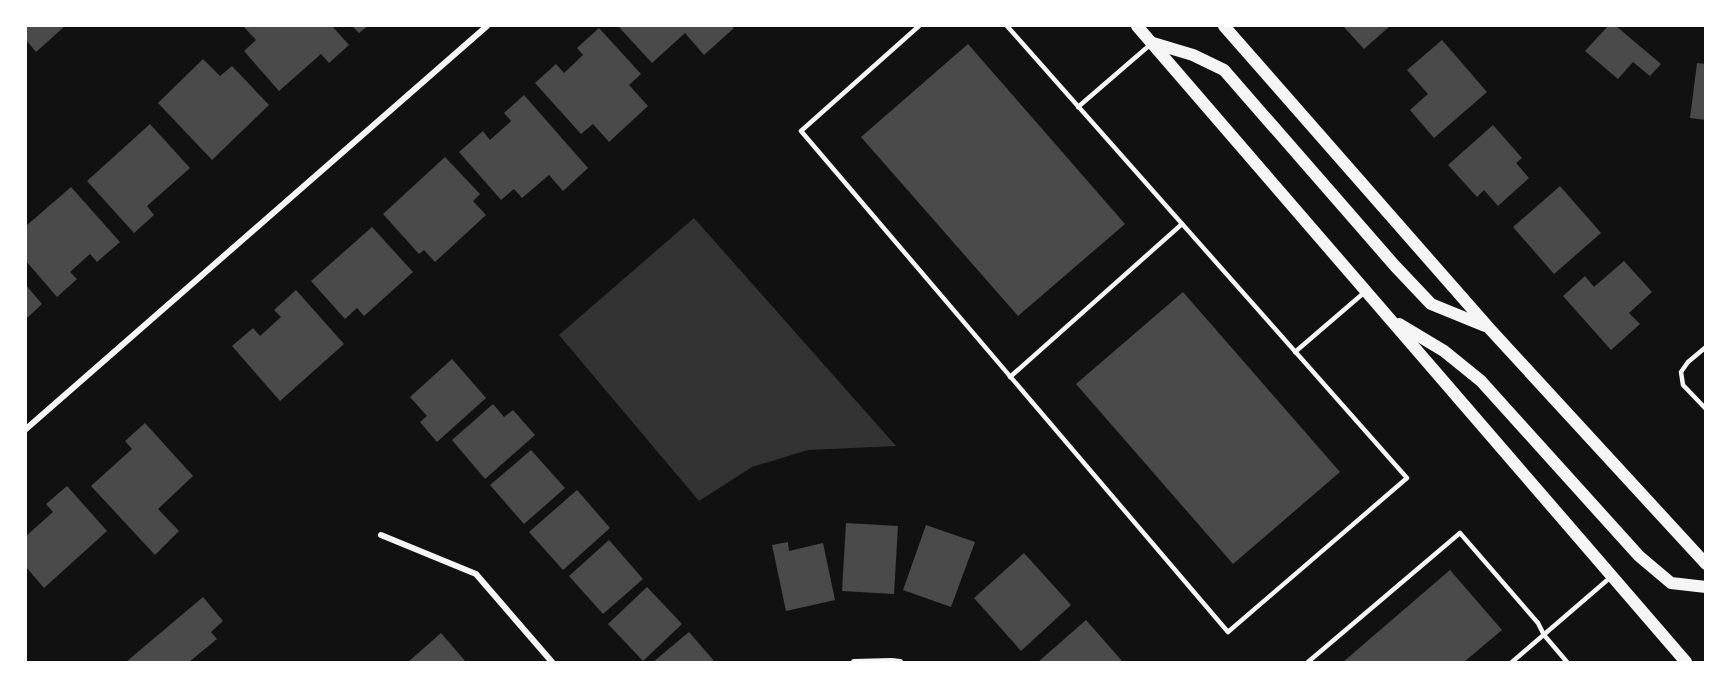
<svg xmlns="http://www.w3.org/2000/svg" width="1731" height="688" viewBox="0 0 1731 688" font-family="'Asap Condensed',sans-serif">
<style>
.water{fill:#333}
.building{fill:#4a4a4a}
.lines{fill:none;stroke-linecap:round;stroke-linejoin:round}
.service{stroke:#f5f5f5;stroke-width:4.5}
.minor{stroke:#f5f5f5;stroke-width:6}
.secondary{stroke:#f5f5f5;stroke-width:12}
</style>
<rect width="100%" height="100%" fill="#111"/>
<!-- water -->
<path class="water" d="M694 218 896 446 808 450 752 467 699 501 559 335Z"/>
<!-- building -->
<g class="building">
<path d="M26 26H65L36 52 26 40Z"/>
<path d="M243 26H332L349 45 329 63 321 54 279 91 244 51 256 40Z"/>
<path d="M352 26H368L359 33Z"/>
<path d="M618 26H731L734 28 704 55 685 33 652 63Z"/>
<path d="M1343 26H1390L1364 49Z"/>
<path d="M1608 26H1616L1661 64 1650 76 1633 62 1618 79 1585 51Z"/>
<path d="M599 28 641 74 629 85 648 106 609 142 593 124 581 134 535 83 556 64 564 73 583 55 577 48Z"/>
<path d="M1442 40 1487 92 1434 138 1410 110 1428 94 1407 70Z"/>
<path d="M968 44 1125 224 1018 316 861 137Z"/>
<path d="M203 59 220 76 232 66 269 105 212 160 158 103Z"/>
<path d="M1697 63 1706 64V120L1690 118Z"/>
<path d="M524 95 588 168 563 191 549 175 522 198 514 189 501 200 459 152 483 131 490 140 511 121 504 113Z"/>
<path d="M150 124 190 168 147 206 154 215 134 233 87 181Z"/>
<path d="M1493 125 1522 158 1516 163 1529 178 1498 206 1484 190 1477 197 1448 165Z"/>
<path d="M445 157 480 194 473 201 486 215 435 262 424 250 419 254 383 214Z"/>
<path d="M1560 186 1601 233 1554 274 1513 227Z"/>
<path d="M71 187 120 242 97 262 90 254 70 272 77 279 57 297 26 261V226Z"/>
<path d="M372 227 413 272 364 316 357 308 345 319 311 281Z"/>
<path d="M1624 261 1652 292 1629 313 1640 324 1611 350 1563 296 1585 276 1594 287Z"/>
<path d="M26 285 42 304 26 319Z"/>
<path d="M296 290 344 344 280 401 232 346 253 328 260 336 281 317 274 310Z"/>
<path d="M1183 292 1340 472 1233 564 1076 384Z"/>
<path d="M452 359 486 398 437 442 420 422 427 416 410 397Z"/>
<path d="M493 404 504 417 513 410 535 435 485 479 452 440Z"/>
<path d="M145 423 193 476 158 509 179 531 155 555 91 486 132 449 125 441Z"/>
<path d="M531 450 565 488 524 524 490 485Z"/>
<path d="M67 486 107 531 44 588 26 567V536L53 512 46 504Z"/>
<path d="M577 490 610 528 563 570 529 532Z"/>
<path d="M846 523 898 526 894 594 842 591Z"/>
<path d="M926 525 975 542 951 607 903 590Z"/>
<path d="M609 540 643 579 603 614 569 576Z"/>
<path d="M788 542 789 551 823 543 835 600 786 611 772 545Z"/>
<path d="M1024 553 1071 605 1021 651 974 598Z"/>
<path d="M1450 570 1502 630 1464 662H1343Z"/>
<path d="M647 587 682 624 643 661 608 624Z"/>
<path d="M203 597 223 621 211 632 217 639 189 662H126Z"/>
<path d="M1086 620 1123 662H1038Z"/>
<path d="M689 632 715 662H653Z"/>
<path d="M441 633 466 662H408Z"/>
</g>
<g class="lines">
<!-- service -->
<g class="service">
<path d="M919 26 801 131 1228 632 1407 478 1007 26"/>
<path d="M1078 107 1151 44"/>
<path d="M1706 347 1688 362 1681 372 1683 385 1706 409"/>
<path d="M1295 352 1366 291"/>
<path d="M1010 377 1182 224"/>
<path d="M1308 662 1460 533 1538 623 1544 635 1567 662"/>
<path d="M1512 662 1612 576"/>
</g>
<!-- minor -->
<g class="minor">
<path d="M26 429 487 26"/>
<path d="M381 535 476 574 552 662"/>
<path d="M854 662 892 661 900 662"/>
</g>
<!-- secondary -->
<g class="secondary">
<path d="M1137 26 1686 662"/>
<path d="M1224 26 1489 328 1706 564"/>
<path d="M1153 43 1193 55 1224 70 1395 266 1431 304 1485 326"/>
<path d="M1399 324 1444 351 1481 381 1639 556 1671 583 1706 587"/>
</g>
</g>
<!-- border -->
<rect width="1731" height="688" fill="none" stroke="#ffffff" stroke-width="54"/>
</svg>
